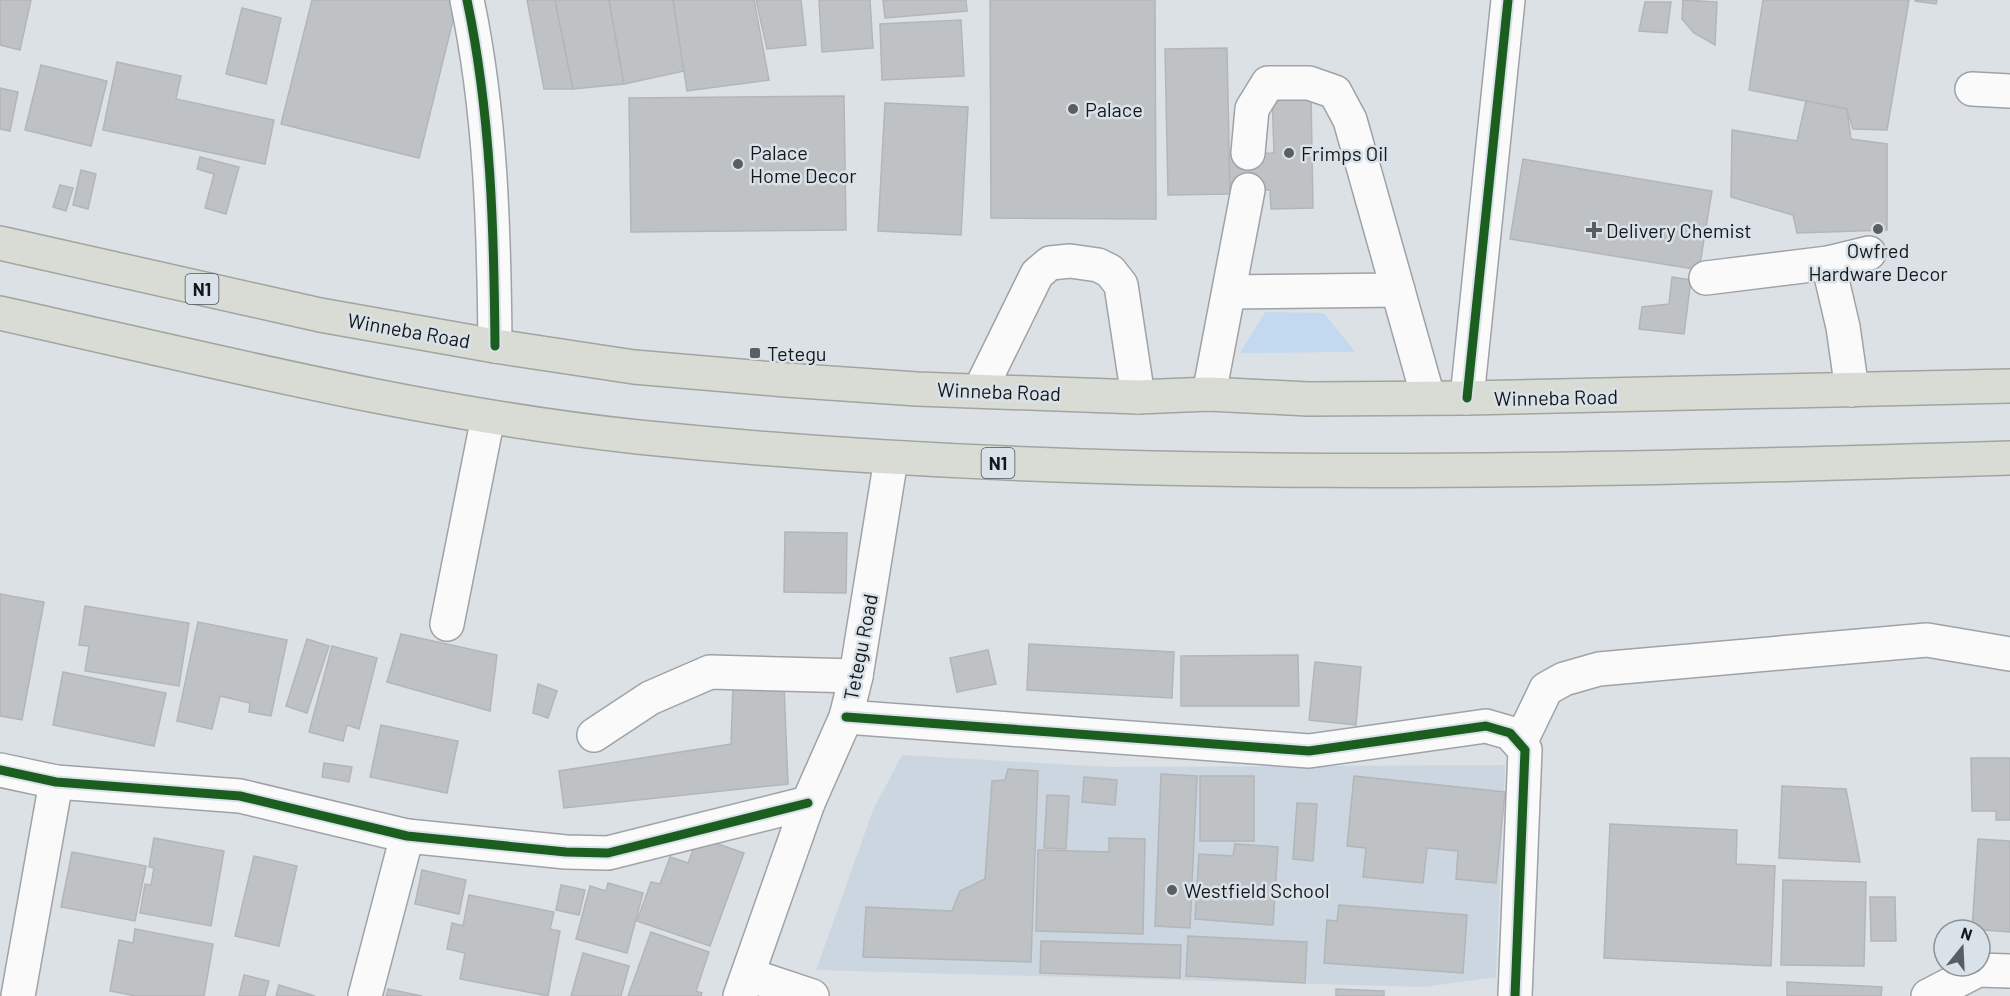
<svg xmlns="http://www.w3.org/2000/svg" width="2010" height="996" viewBox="0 0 2010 996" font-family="Barlow,sans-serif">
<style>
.built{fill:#ccd6e0}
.green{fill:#c2d9ef}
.building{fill:#bec2c5;stroke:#b2b6b9;stroke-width:1.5}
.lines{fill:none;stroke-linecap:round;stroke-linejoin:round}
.minor-casing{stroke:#9fa2a6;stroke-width:36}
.highway-casing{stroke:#a0a59f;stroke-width:36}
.minor{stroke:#fafafb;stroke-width:33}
.highway{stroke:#d8dcd5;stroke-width:33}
.cycleway-casing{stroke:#d9e1e9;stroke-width:13}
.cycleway{stroke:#1b5e20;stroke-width:9}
.poi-dot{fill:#5b5e61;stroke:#d9e1e9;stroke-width:2}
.labels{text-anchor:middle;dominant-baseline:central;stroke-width:5;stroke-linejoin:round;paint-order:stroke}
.shield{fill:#d9e1e9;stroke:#505458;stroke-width:1.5}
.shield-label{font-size:18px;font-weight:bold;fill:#15181a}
.poi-label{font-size:20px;fill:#15181a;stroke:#d9e1e9;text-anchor:start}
.street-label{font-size:20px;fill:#15181a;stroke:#d9e1e9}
</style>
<rect width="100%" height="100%" fill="#dce1e6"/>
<!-- built -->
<path class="built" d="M902 755 1110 767 1505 765 1496 977 1424 987 816 970 873 810Z"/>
<!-- green -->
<path class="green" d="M1265 312 1324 313 1355 352 1240 353Z"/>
<!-- building -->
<g class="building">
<path d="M0 0H31L20 50 0 45Z"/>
<path d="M312 0H458L419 158 281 124Z"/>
<path d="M527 0H555L573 89H544Z"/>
<path d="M555 0H609L624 84 573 89Z"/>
<path d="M609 0H673L684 71 624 84Z"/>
<path d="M673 0H754L769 80 687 91Z"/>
<path d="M756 0H801L806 45 767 49Z"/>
<path d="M819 0H870L873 48 822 52Z"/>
<path d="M883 0H966L967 11 885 18Z"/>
<path d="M990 0H1155L1156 219 991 218Z"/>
<path d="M1683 0 1717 2 1715 45 1694 33 1682 19Z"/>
<path d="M1763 0H1909L1887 130 1853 129 1847 109 1749 90Z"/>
<path d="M1915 0H1937L1936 4 1915 1Z"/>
<path d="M1645 2H1671L1667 33 1639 31Z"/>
<path d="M242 8 281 18 266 84 226 74Z"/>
<path d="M961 20 964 76 882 80 880 24Z"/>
<path d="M1227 48 1230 194 1168 195 1165 49Z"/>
<path d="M117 62 181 76 176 99 274 120 265 164 103 130Z"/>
<path d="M41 65 107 81 91 146 25 130Z"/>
<path d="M0 88 18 92 10 131 0 129Z"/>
<path d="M1272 93H1311L1313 208 1271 209 1270 190H1230L1229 154 1274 153Z"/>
<path d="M844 96 846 230 631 232 629 98Z"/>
<path d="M1806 101 1847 109 1851 139 1887 144V230L1797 233 1793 215 1731 197 1732 130 1797 141Z"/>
<path d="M885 103 968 107 961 235 878 231Z"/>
<path d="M200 157 239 167 226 214 205 208 214 174 197 169Z"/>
<path d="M1523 159 1712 191 1699 270 1510 239Z"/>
<path d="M81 170 96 174 88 209 73 205Z"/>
<path d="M60 185 73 188 66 211 53 207Z"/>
<path d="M1672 277 1691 280 1684 334 1639 329 1642 307 1669 304Z"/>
<path d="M785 532 847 533 846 593 784 592Z"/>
<path d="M0 594 44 602 22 720 0 716Z"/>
<path d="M85 606 189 623 179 686 85 671 89 646 79 645Z"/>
<path d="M198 622 287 640 271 716 249 712 250 703 220 696 212 729 177 721Z"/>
<path d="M401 634 497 655 490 711 387 682Z"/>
<path d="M307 639 329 646 307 713 286 706Z"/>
<path d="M1029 644 1174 652 1172 698 1027 690Z"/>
<path d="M332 646 377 658 359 729 347 725 343 741 309 732Z"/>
<path d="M988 650 996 684 957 692 950 658Z"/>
<path d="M1298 655 1299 706H1181V656Z"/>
<path d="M1315 662 1361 667 1356 725 1309 720Z"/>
<path d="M63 672 166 693 154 746 53 725Z"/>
<path d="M538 684 557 691 548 718 533 713Z"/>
<path d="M733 685H784L788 784 564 808 559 771 731 744Z"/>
<path d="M381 725 458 741 447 793 370 777Z"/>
<path d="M1971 758H2010V820H1996V811H1972Z"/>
<path d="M324 763 352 767 349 782 322 777Z"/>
<path d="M1008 769 1038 771 1031 962 863 957 866 907 952 911 960 891 985 879 992 781 1005 780Z"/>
<path d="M1161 774 1197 776 1190 928 1155 926Z"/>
<rect x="1200" y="776" width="54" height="65"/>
<path d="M1354 776 1505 792 1496 883 1456 879 1458 851 1427 848 1423 883 1363 877 1366 848 1347 846Z"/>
<path d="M1084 777 1117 780 1115 805 1082 802Z"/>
<path d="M1782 786 1846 789 1860 862 1779 858Z"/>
<path d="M1047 795 1069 796 1066 849 1044 848Z"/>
<path d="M1297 803 1317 804 1313 861 1293 859Z"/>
<path d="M1610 824 1737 830 1736 864 1775 866 1771 966 1604 958Z"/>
<path d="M698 837 744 853 710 946 637 921 651 882 660 884 670 857 688 863Z"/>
<path d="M154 838 224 851 211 926 140 913 145 884 151 885 154 868 149 867Z"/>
<path d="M1109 838 1145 839 1143 934 1036 931 1038 850 1109 852Z"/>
<path d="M1978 839 2010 841V932L1972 929Z"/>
<path d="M1235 844 1278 847 1273 925 1195 919 1199 854 1233 856Z"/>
<path d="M72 852 146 866 135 921 61 907Z"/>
<path d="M254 856 297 866 279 946 235 936Z"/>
<path d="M422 870 466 880 459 914 415 904Z"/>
<path d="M1783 880 1866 882 1864 966 1781 965Z"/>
<path d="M608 883 643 893 627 953 576 939 590 886 606 891Z"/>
<path d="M561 885 585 890 579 915 556 910Z"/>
<path d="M469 895 554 912 550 929 560 931 548 996 460 979 465 953 447 949 452 923 463 926Z"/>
<path d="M1870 897H1895L1896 941H1871Z"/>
<path d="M1339 905 1467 915 1463 973 1324 963 1327 920 1337 921Z"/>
<path d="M135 929 213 944 204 996H136L110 991 119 940 133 943Z"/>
<path d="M651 932 709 952 696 991 702 993 701 996H628Z"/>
<path d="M1188 936 1307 942 1305 983 1186 976Z"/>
<path d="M1041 941 1181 945 1180 978 1040 973Z"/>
<path d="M583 953 629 966 621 996H571Z"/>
<path d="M244 975 269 981 265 996H239Z"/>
<path d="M1787 982 1882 987 1881 996H1787Z"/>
<path d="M279 985 315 996H276Z"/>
<path d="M388 989 422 996H386Z"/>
<path d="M1336 989 1384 991V996H1336Z"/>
</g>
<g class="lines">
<defs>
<g id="minor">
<path d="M467 0C491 114 494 230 495 346"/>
<path d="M1972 89 2010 91"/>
<path d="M1248 153 1252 109 1268 83H1309L1335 92 1350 120 1428 397"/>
<path d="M1828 263 1843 327 1852 390"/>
<path d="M1706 278 1828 263 1869 253"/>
<path d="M1230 292 1398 290"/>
<path d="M980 390 1037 274 1050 263 1070 261 1098 265 1110 271 1121 285 1138 397"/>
<path d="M1209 394 1248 190"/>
<path d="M1467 398 1508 0"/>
<path d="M447 624 488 417"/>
<path d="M846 717 1309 751 1486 726 1510 733 1525 750 1515 996"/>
<path d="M594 735 650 698 710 672 856 676"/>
<path d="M1520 743 1546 689 1564 679 1599 669 1927 640 2010 654"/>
<path d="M0 770 56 782 240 796 407 836 566 852 608 853 808 803"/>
<path d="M749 975 812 996"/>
<path d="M18 996 56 782"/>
<path d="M365 996 407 836"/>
<path d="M740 996 808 803 846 717 856 676 891 459"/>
<path d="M1928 996 1978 970 2010 971"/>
</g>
<g id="highway">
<path d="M0 243 320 315 495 346 634 367 786 380 917 389 1138 397 1209 394 1308 399 1467 398 2010 386"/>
<path d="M0 313C211 360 422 414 638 437 1094 484 1553 472 2010 458"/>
</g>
</defs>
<!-- minor casing -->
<use href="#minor" class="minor-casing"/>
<!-- highway casing -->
<use href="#highway" class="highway-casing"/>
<!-- minor -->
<use href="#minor" class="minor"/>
<!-- highway -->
<use href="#highway" class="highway"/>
<defs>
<g id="cycleway">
<path d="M467 0C491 114 494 230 495 346"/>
<path d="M1467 398 1508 0"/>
<path d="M846 717 1309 751 1486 726 1510 733 1525 750 1515 996"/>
<path d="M0 770 56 782 240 796 407 836 566 852 608 853 808 803"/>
</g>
</defs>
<!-- cycleway casing -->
<use href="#cycleway" class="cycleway-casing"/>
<!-- cycleway -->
<use href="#cycleway" class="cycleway"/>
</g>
<!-- markers -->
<g class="poi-dot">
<circle cx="1073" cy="109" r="6"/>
<circle cx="1289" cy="153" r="6"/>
<circle cx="738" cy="164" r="6"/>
<circle cx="1878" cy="229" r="6"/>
<path d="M1591 221h6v6h6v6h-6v6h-6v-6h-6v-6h6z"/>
<rect x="749" y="347" width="12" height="12" rx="3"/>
<circle cx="1172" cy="890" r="6"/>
</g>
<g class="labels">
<!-- shield labels -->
<g class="shield">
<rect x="185.5" y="274" width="33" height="30" rx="4.5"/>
<rect x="981.5" y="448" width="33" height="30" rx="4.5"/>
</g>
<g class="shield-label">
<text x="202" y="289">N1</text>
<text x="998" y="463">N1</text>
</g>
<!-- poi labels -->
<g class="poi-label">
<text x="1085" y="109">Palace</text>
<text x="750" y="152">Palace<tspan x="750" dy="23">Home Decor</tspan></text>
<text x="1301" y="153">Frimps Oil</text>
<text x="1606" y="230">Delivery Chemist</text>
<text x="1878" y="250" text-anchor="middle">Owfred<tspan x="1878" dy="23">Hardware Decor</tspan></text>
<text x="767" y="353">Tetegu</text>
<text x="1184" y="890">Westfield School</text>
</g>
<!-- street labels -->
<g class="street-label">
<text transform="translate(409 330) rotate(10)">Winneba Road</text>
<text transform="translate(999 391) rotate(2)">Winneba Road</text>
<text transform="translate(1556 397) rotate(-1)">Winneba Road</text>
<text transform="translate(860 647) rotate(-79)">Tetegu Road</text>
</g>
</g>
<!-- north arrow -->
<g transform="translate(1962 948) rotate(18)"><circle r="28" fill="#d9e1e9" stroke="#8b9196" stroke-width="1.5"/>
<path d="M0-4.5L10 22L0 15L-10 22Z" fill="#5b5e61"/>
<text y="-9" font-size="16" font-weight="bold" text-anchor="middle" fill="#15181a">N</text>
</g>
</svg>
